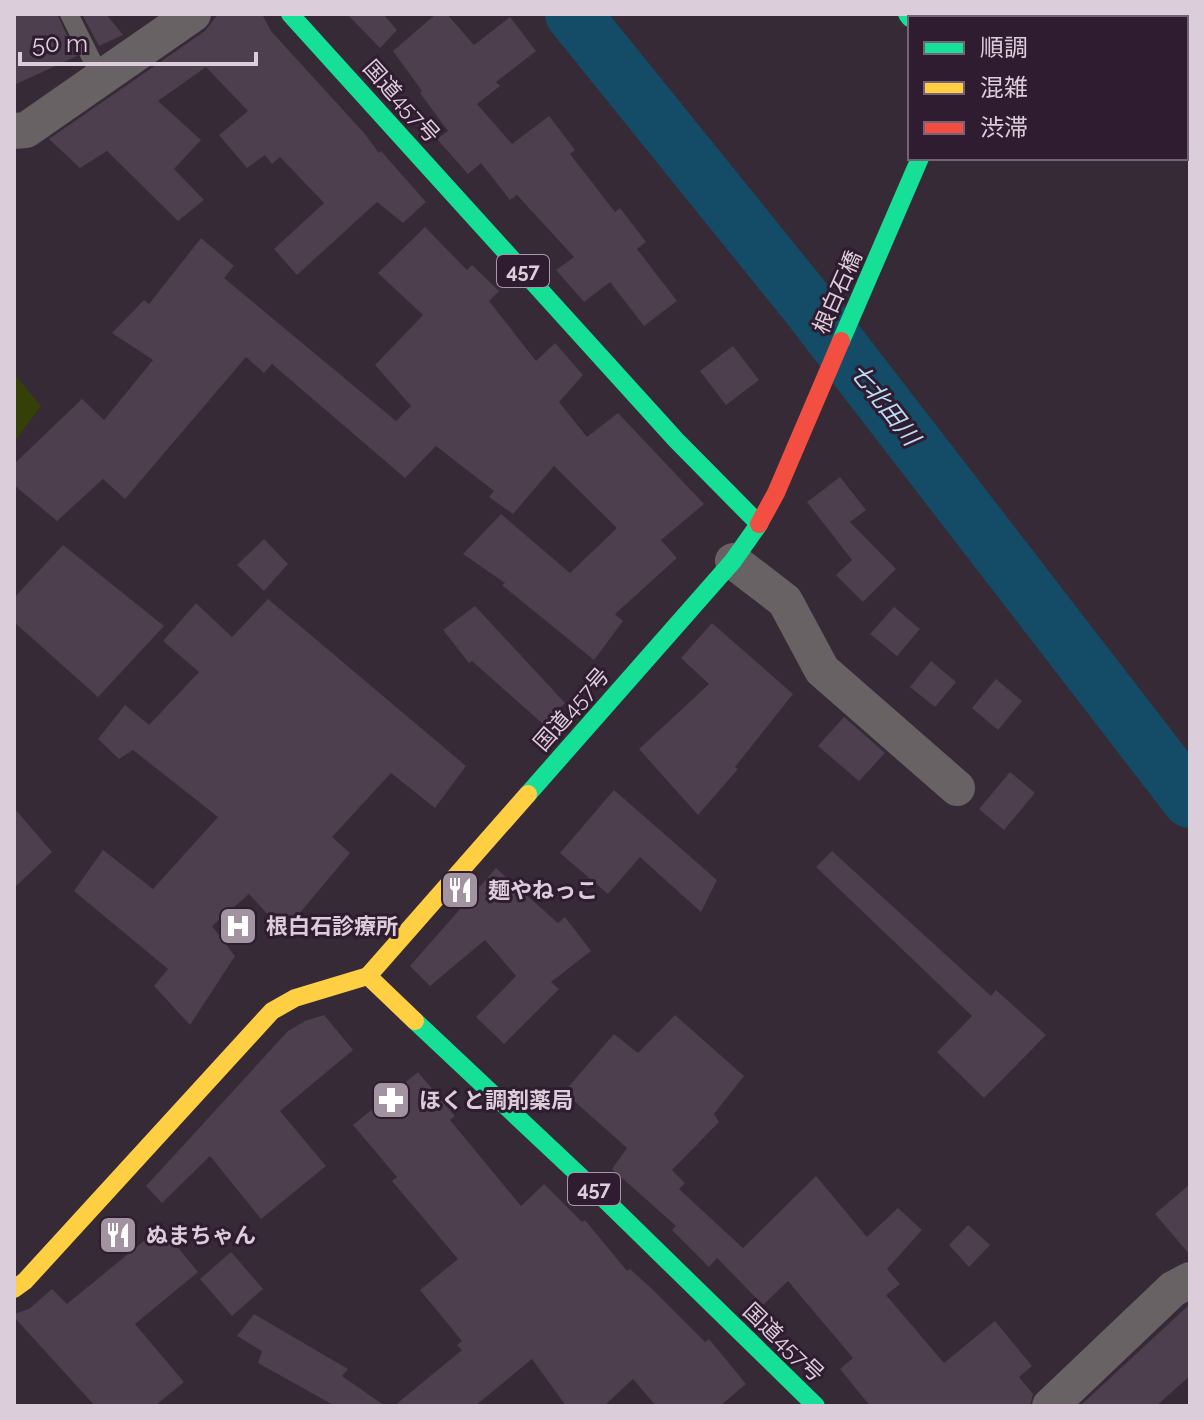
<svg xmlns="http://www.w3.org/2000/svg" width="1204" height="1420" viewBox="0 0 1204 1420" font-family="Raleway,'Noto Sans JP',sans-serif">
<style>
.green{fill:#344007}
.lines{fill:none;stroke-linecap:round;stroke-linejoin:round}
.river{stroke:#144b67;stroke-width:56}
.building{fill:#4d3f4d}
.lane{stroke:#696265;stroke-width:18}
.street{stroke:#696265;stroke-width:36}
.fast{stroke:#16e098;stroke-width:18}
.slow{stroke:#ffcf43;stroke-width:18}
.jam{stroke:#f24e42;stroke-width:18}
.labels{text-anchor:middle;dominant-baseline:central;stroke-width:6;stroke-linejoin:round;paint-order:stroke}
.shield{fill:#301c30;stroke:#a898a7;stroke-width:2}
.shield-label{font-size:20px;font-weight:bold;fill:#dbcdda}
.street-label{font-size:22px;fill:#dbcdda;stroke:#301c30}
.poi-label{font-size:22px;font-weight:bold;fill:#dbcdda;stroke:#301c30;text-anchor:start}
.water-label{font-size:24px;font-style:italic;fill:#b7dcf3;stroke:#301c30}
</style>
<rect width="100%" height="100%" fill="#352a35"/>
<!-- green -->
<path class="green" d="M14 374 41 406 14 442Z"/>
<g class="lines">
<!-- river -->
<path class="river" d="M573 14 808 305 1190 800"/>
</g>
<!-- building -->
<g class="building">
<path d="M14 14H57L77 56 14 85Z"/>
<path d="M82 14H106L123 35 99 46Z"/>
<path d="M218 14H262L271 31 364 133 379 153 381 151 426 202 403 223 377 202 297 275 274 249 324 203 280 157 272 164 265 155 247 168 219 135 248 111 206 67 158 101 201 140 174 169 204 200 178 221 107 151 80 168 49 139 205 31Z"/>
<path d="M347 14H383L397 30 380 48Z"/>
<path d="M436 14H447L474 45 510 17 536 51 496 82 500 86 477 104 512 144 549 116 575 150 570 154 615 212 620 208 646 242 637 249 677 301 644 326 610 282 584 302 556 270 574 257 517 195 510 200 481 163 468 174 437 139 448 131 420 93 422 91 393 51Z"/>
<path d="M425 227 467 270 472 265 499 291 489 301 536 361 555 343 583 375 559 402 587 437 618 413 704 504 661 540 677 558 615 614 623 621 594 660 502 585 505 583 463 554 501 514 570 573 617 528 554 466 513 514 489 497 494 491 436 446 405 478 272 364 264 373 246 357 125 499 103 479 57 521 14 485V464L82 399 104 420 153 360 112 333 144 300 149 304 201 238 234 266 224 278 396 421 411 406 375 365 423 315 378 273Z"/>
<path d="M733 346 759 380 726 405 700 371Z"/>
<path d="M840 477 866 510 850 522 896 569 863 602 836 575 852 560 807 502Z"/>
<path d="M264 539 288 564 264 591 237 565Z"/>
<path d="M63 545 164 626 98 697 14 622V598Z"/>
<path d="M268 599 466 766 435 808 391 773 332 837 350 853 284 932 249 894 212 926 235 956 190 1025 154 986 168 969 74 891 103 850 153 889 218 817 133 750 119 759 98 739 125 705 149 725 199 672 163 641 196 603 232 637Z"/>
<path d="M475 606 565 703 543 724 472 661 469 663 443 630Z"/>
<path d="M894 607 920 629 897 656 870 634Z"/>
<path d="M712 623 793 694 735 767 738 769 698 815 639 749 709 684 681 658Z"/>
<path d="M931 661 956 682 935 707 910 687Z"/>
<path d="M996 679 1022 701 998 730 972 708Z"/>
<path d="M844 717 885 753 859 781 818 746Z"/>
<path d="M1010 772 1035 793 1004 830 979 809Z"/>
<path d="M614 790 717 880 701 912 640 857 608 894 560 853Z"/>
<path d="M14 808 52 852 14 888Z"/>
<path d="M832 851 991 996 996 990 1046 1035 984 1098 937 1052 972 1016 816 867Z"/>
<path d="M496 868 558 923 565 917 591 951 551 982 559 989 504 1044 476 1017 516 976 485 940 430 986 410 966Z"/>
<path d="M324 1015 353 1050 280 1111 326 1166 261 1219 210 1156 162 1203 146 1186 288 1031 305 1021Z"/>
<path d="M675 1015 744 1076 714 1114 719 1122 672 1170 685 1183 679 1189 743 1248 816 1176 867 1237 898 1208 922 1230 887 1269 900 1284 886 1295 944 1363 995 1321 1032 1366 1019 1377 1033 1394 1030 1406H870L840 1369 853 1358 788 1281 763 1305 717 1258 709 1267 672 1230 676 1226 612 1169 627 1148 564 1092 614 1034 638 1053Z"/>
<path d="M418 1072 455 1116 450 1120 521 1206 544 1184 582 1222 585 1220 627 1271 630 1269 651 1288 705 1342 709 1339 746 1384 720 1406H656L633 1379 604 1406H566L532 1359 475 1406H394L462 1350 457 1345 462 1341 420 1290 458 1259 392 1181 397 1177 353 1125Z"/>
<path d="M1190 1184V1255L1155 1214Z"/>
<path d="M968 1225 990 1245 969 1267 949 1245Z"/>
<path d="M161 1227 198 1272 135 1324 184 1382 155 1406H95L14 1317V1314L29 1309 52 1289 67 1304Z"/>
<path d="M231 1252 263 1289 232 1316 200 1279Z"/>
<path d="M1190 1304V1376L1156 1406H1080Z"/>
<path d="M254 1314 348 1369 342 1376 385 1406H335L258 1363 262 1351 237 1336Z"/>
</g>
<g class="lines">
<!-- lane -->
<path class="lane" d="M69 14 101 78"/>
<!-- street -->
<g class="street">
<path d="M14 131 26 130 193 14"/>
<path d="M733 561 785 601 822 670 957 788"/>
<path d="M1050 1406 1173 1289 1190 1280"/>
</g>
<!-- fast -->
<g class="fast">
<path d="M290 14 676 440 759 524 733 561 528 794"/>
<path d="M907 14 910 18"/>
<path d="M841 341 920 158"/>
<path d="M415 1021 597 1192 816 1406"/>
</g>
<!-- slow -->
<g class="slow">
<path d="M415 1021 368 976 528 794"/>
<path d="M14 1289 25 1281 272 1011 295 998 368 976"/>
</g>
<!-- jam -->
<path class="jam" d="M759 524 776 493 841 341"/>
</g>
<!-- icons -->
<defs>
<symbol id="restaurant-square" viewBox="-11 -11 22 22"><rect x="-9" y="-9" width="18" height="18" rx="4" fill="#a194a0" stroke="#301c30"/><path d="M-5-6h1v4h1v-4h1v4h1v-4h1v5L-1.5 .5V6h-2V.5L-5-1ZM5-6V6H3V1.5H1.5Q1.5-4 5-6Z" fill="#fff"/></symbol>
<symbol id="hospital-square" viewBox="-11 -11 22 22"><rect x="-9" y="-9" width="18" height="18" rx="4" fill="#a194a0" stroke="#301c30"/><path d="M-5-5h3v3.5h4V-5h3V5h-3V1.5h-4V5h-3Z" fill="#fff"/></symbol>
<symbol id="pharmacy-square" viewBox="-11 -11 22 22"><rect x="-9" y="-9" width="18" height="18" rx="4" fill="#a194a0" stroke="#301c30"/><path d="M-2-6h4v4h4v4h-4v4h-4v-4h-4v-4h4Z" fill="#fff"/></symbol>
</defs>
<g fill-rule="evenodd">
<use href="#restaurant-square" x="438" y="868" width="44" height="44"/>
<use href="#hospital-square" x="216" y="904" width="44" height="44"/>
<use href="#pharmacy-square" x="369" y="1078" width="44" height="44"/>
<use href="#restaurant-square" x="96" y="1213" width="44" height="44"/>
</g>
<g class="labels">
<!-- shield labels -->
<g class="shield">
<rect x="497" y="255" width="52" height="32" rx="6"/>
<rect x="568" y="1173" width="52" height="32" rx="6"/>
</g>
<g class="shield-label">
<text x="523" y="271">457</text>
<text x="594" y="1189">457</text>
</g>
<!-- street labels -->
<g class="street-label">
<text transform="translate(402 101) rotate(48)">国道457号</text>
<text transform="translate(837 292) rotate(-66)">根白石橋</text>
<text transform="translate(571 709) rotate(-49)">国道457号</text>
<text transform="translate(784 1342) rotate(44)">国道457号</text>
</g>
<!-- poi labels -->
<g class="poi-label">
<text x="488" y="890">麺やねっこ</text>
<text x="266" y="926">根白石診療所</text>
<text x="419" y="1100">ほくと調剤薬局</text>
<text x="146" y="1235">ぬまちゃん</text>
</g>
<!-- water labels -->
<g class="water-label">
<text transform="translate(885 404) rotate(52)">七北田川</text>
</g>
</g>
<!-- border -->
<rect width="1204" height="1420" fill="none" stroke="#dbcdda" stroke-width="32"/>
<!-- legend -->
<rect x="908" y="16" width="280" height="144" fill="#301c30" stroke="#746374" stroke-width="2"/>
<rect x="924" y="42" width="40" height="12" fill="#16e098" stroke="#746374" stroke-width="2"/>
<text x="980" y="56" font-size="24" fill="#dbcdda">順調</text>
<rect x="924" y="82" width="40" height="12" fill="#ffcf43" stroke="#746374" stroke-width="2"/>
<text x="980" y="96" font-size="24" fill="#dbcdda">混雑</text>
<rect x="924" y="122" width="40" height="12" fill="#f24e42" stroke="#746374" stroke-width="2"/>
<text x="980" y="136" font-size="24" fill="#dbcdda">渋滞</text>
<!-- scale -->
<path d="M20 52v12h236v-12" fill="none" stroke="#dbcdda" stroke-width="4"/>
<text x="32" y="52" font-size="24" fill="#dbcdda" stroke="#301c30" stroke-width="6" paint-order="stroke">50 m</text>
</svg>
